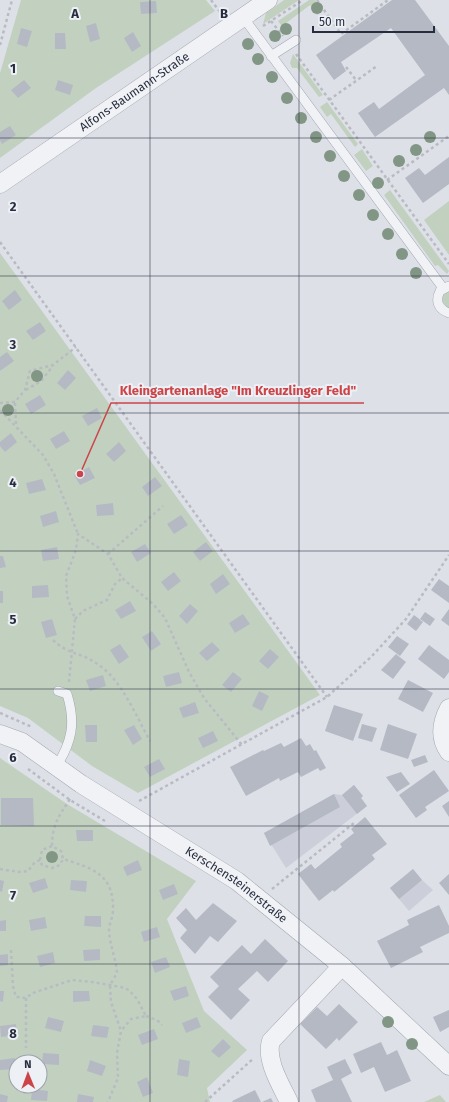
<svg xmlns="http://www.w3.org/2000/svg" width="449" height="1102" viewBox="0 0 449 1102" font-family="'Fira Sans',sans-serif">
<style>
.built{fill:#cccfd9}
.green{fill:#c2d1bf;fill-rule:evenodd}
.building{fill:#b5b9c4}
.lines{fill:none;stroke-linecap:round;stroke-linejoin:round}
.service-casing{stroke:#a3a7b1;stroke-width:10}
.minor-casing{stroke:#a3a7b1;stroke-width:19}
.path{stroke:#b8bbc2;stroke-width:2.5;stroke-dasharray:3 3;stroke-linecap:butt}
.service{stroke:#f0f2f6;stroke-width:9}
.minor{stroke:#f0f2f6;stroke-width:18}
.tree{fill:#829685}
.grid{fill:none;stroke:#272d3e;stroke-width:1;stroke-opacity:0.55}
.labels{text-anchor:middle;dominant-baseline:central;stroke-width:4;stroke-linejoin:round;paint-order:stroke}
.street-label{font-size:12px;fill:#272d3e;stroke:#edf0f5}
.grid-label{font-size:13px;text-anchor:middle;font-weight:bold;fill:#272d3e;stroke:#edf0f5;stroke-width:4;stroke-linejoin:round;paint-order:stroke}
.leader{fill:none;stroke:#cc4448;stroke-width:1.5}
.callout-dot{fill:#cc4448;stroke:#edf0f5;stroke-width:1.5}
.callout-label{font-size:13px;text-anchor:middle;font-weight:bold;fill:#cc4448;stroke:#edf0f5;stroke-width:4;stroke-linejoin:round;paint-order:stroke}
</style>
<rect width="100%" height="100%" fill="#dee0e7"/>
<!-- built -->
<g class="built">
<path d="M354 785 363 796 361 798 367 806 286 868 264 833 334 794 342 795Z"/>
<path d="M413 869 422 880 433 890 409 911 390 888Z"/>
</g>
<!-- green -->
<g class="green">
<path d="M21 0H206L215 11 96 88 0 158V73Z"/>
<path d="M284 0H299L263 24 266 13Z"/>
<path d="M309 0H315L323 11 317 15 310 5 285 24 291 33 288 35 278 21Z"/>
<path d="M293 54 323 95 319 97 297 68H292L290 63Z"/>
<path d="M327 102 358 144 355 147 331 114 327 117 320 107Z"/>
<path d="M362 149 373 166 366 171 354 155Z"/>
<path d="M390 190 449 271 447 274 438 265 435 266 384 195Z"/>
<path d="M449 201V255L424 220Z"/>
<path d="M0 253 320 695 138 793 92 766 28 718 0 706Z"/>
<path d="M449 291V308C443 306 441 300 444 294Z"/>
<path d="M0 758 67 804 196 881 167 919 204 1011 247 1050 207 1088 210 1102H0ZM16 1062H40V1086H16Z"/>
<path d="M440 1095 446 1102H424Z"/>
</g>
<!-- building -->
<g class="building">
<path d="M392 0H415L449 46V95L444 88 375 137 358 113 374 102 379 109 425 75 391 28 341 62 346 71 334 80 316 55Z"/>
<path d="M156 1 157 13 141 14 140 2Z"/>
<path d="M96 23 100 39 90 42 86 26Z"/>
<path d="M21 28 32 31 27 47 17 44Z"/>
<path d="M133 32 141 46 132 52 124 38Z"/>
<path d="M55 33H65L66 49H55Z"/>
<path d="M24 80 31 88 18 98 11 90Z"/>
<path d="M58 80 73 85 70 95 55 90Z"/>
<path d="M10 126 16 135 2 144 0 140V132Z"/>
<path d="M449 157V184L423 203 405 178 419 168 425 175Z"/>
<path d="M15 290 22 300 9 310 2 301Z"/>
<path d="M40 322 46 331 33 340 26 331Z"/>
<path d="M7 352 14 361 0 371V357Z"/>
<path d="M68 370 76 378 65 390 57 383Z"/>
<path d="M40 395 46 405 31 414 25 404Z"/>
<path d="M97 408 102 418 88 426 82 416Z"/>
<path d="M64 431 70 441 56 449 50 439Z"/>
<path d="M11 433 17 442 5 452 0 446V442Z"/>
<path d="M119 442 126 451 114 462 106 454Z"/>
<path d="M89 467 95 478 80 485 74 475Z"/>
<path d="M155 477 162 486 148 496 142 487Z"/>
<path d="M42 479 46 490 29 494 26 483Z"/>
<path d="M113 503 114 515 97 516 96 505Z"/>
<path d="M56 511 59 522 43 527 40 516Z"/>
<path d="M181 515 188 525 174 534 167 524Z"/>
<path d="M206 542 213 551 200 561 193 552Z"/>
<path d="M145 544 151 553 137 562 131 552Z"/>
<path d="M57 547 59 559 43 561 41 550Z"/>
<path d="M0 556H3L6 567 0 568Z"/>
<path d="M174 572 181 581 168 591 161 582Z"/>
<path d="M223 574 230 584 216 594 210 584Z"/>
<path d="M439 579 449 586V603L431 590Z"/>
<path d="M48 585 49 597 32 598V586Z"/>
<rect x="0" y="591" width="3" height="12"/>
<path d="M130 601 136 611 121 619 115 610Z"/>
<path d="M190 604 198 611 187 624 179 616Z"/>
<path d="M449 609V626L441 620Z"/>
<path d="M425 612 435 619 430 626 420 619Z"/>
<path d="M243 614 250 624 235 633 229 623Z"/>
<path d="M414 615 423 622 416 631 407 624Z"/>
<path d="M52 619 57 635 46 638 41 622Z"/>
<path d="M152 631 161 644 151 651 142 637Z"/>
<path d="M397 636 409 644 400 656 388 647Z"/>
<path d="M212 642 220 650 207 661 199 653Z"/>
<path d="M120 644 129 657 119 664 110 650Z"/>
<path d="M429 645 449 660V672L444 679 418 659Z"/>
<path d="M270 649 279 657 268 669 259 661Z"/>
<path d="M396 654 406 662 393 679 381 670Z"/>
<path d="M179 672 182 683 166 687 163 676Z"/>
<path d="M233 672 242 679 231 692 222 685Z"/>
<path d="M103 675 106 686 90 691 86 680Z"/>
<path d="M408 680 433 693 423 712 398 699Z"/>
<path d="M259 691 269 696 262 711 252 706Z"/>
<path d="M195 702 199 713 183 718 179 708Z"/>
<path d="M334 705 363 714 353 741 325 731Z"/>
<path d="M362 724 377 728 372 742 358 738Z"/>
<path d="M388 724 417 734 408 759 380 750Z"/>
<path d="M85 725H97V742H86Z"/>
<path d="M134 725 142 739 133 745 124 730Z"/>
<path d="M213 731 218 741 203 748 198 738Z"/>
<path d="M301 738 306 746 310 744 314 751 316 750 326 768 320 771 318 768 301 777 298 772 280 781 279 778 246 796 230 767 263 750 264 751 281 743 284 747Z"/>
<path d="M425 755 428 762 414 767 411 760Z"/>
<path d="M159 759 165 769 150 777 144 767Z"/>
<path d="M434 770 449 791 425 807 427 810 416 818 399 795Z"/>
<path d="M401 772 410 784 397 792 386 777Z"/>
<path d="M354 785 363 796 361 798 367 806 357 814 342 795Z"/>
<path d="M334 794 340 807 270 846 264 833Z"/>
<path d="M1 798H33L34 826 1 825Z"/>
<path d="M449 801V817L442 806Z"/>
<path d="M365 817 387 844 372 855 375 859 334 892 333 890 319 901 298 874 311 864 315 869 342 847 340 844 354 833 351 829Z"/>
<path d="M76 830H93V841H77Z"/>
<path d="M138 860 142 870 127 876 123 867Z"/>
<path d="M413 869 422 880 399 899 390 888Z"/>
<path d="M449 874V895L439 883Z"/>
<path d="M45 878 48 888 33 893 29 883Z"/>
<path d="M0 880 4 881 2 892 0 891Z"/>
<path d="M71 880 87 881 86 892 70 890Z"/>
<path d="M174 884 178 894 163 900 159 890Z"/>
<path d="M213 903 237 921 218 942 210 936 195 954 180 938 187 930 176 918 186 908 196 920Z"/>
<path d="M439 905 449 926V933L420 947 423 952 391 968 377 941 409 925 407 920Z"/>
<path d="M85 916H101V927L84 926Z"/>
<path d="M45 917 47 928 31 931 29 920Z"/>
<path d="M6 920V931H0V921Z"/>
<path d="M157 927 160 937 144 942 141 932Z"/>
<path d="M265 939 288 961 268 982 257 971 238 989 250 1000 231 1020 208 997 219 986 210 977 242 945 251 954Z"/>
<path d="M100 949V960L84 961 83 950Z"/>
<path d="M53 952 55 963 40 967 37 956Z"/>
<path d="M8 954V965L0 966V955Z"/>
<path d="M166 957 170 967 155 973 151 962Z"/>
<path d="M186 986 189 996 174 1001 170 991Z"/>
<path d="M0 991H4L3 1002 0 1001Z"/>
<path d="M73 991H89L90 1001 73 1002Z"/>
<path d="M339 1004 358 1022 339 1041 337 1038 326 1049 300 1024 317 1007 327 1016Z"/>
<path d="M449 1010V1027L440 1032 433 1017Z"/>
<path d="M48 1017 64 1021 61 1032 45 1028Z"/>
<path d="M197 1017 201 1027 186 1033 182 1023Z"/>
<path d="M16 1024 17 1035 1 1037 0 1026Z"/>
<path d="M93 1025 109 1027 107 1038 91 1036Z"/>
<path d="M154 1029 158 1039 142 1045 138 1035Z"/>
<path d="M223 1039 231 1047 219 1058 211 1051Z"/>
<path d="M381 1042 387 1055 397 1050 411 1081 385 1092 374 1067 361 1073 353 1054Z"/>
<path d="M43 1053 59 1054V1065L42 1064Z"/>
<path d="M15 1058 16 1069 0 1070V1060Z"/>
<path d="M179 1059 190 1061 188 1077 177 1075Z"/>
<path d="M345 1059 352 1073 341 1079 352 1102H316L311 1090 333 1080 327 1067Z"/>
<path d="M90 1060 106 1066 102 1076 87 1071Z"/>
<path d="M147 1077 153 1093 143 1097 137 1082Z"/>
<path d="M32 1089 48 1091 47 1101 31 1100Z"/>
<path d="M255 1090 261 1102H233L232 1101Z"/>
<path d="M0 1094 8 1096 7 1102H0Z"/>
<path d="M78 1094 94 1097 93 1102H77Z"/>
<path d="M271 1098 273 1102H262Z"/>
</g>
<g class="lines">
<defs>
<g id="service">
<path d="M243 17 443 288"/>
<path d="M271 56 296 40"/>
<path d="M449 286 440 291C435 301 438 309 449 313"/>
<path d="M56 767C72 742 76 723 67 694L58 691"/>
</g>
<g id="minor">
<path id="s1" d="M0 184 268 0"/>
<path d="M449 708C441 723 439 738 449 752"/>
<path id="s2" d="M0 734 22 742 81 784 237 881 342 966 449 1066"/>
<path d="M289 1102C281 1085 265 1060 271 1041L342 966"/>
</g>
</defs>
<!-- service casing -->
<use href="#service" class="service-casing"/>
<!-- minor casing -->
<use href="#minor" class="minor-casing"/>
<!-- path -->
<g class="path">
<path d="M211 0 220 12"/>
<path d="M317 0 341 34 388 0"/>
<path d="M271 21 283 36"/>
<path d="M322 21 329 16"/>
<path d="M263 26 303 0"/>
<path d="M0 45 12 0"/>
<path d="M296 54 449 264"/>
<path d="M346 67 356 80"/>
<path d="M329 100 377 66"/>
<path d="M387 180 449 136"/>
<path d="M0 242 327 697"/>
<path d="M26 390 41 381 53 366"/>
<path d="M0 403 15 402 25 390 30 371 53 365 76 347"/>
<path d="M15 403 16 425"/>
<path d="M0 410 43 455 54 474 78 534"/>
<path d="M108 554 163 506"/>
<path d="M75 619 83 611 107 600 115 584 122 578"/>
<path d="M53 640C69 655 80 652 96 663 121 678 136 716 150 741"/>
<path d="M69 682 75 619 67 596 66 576 76 550 78 534 108 554 122 578 153 604 165 618 189 672 204 698 242 745"/>
<path d="M0 713 32 727"/>
<path d="M28 769 70 800 105 821"/>
<path d="M70 799C59 816 52 825 52 846L61 851 63 859C92 868 114 874 113 910 113 917 109 924 109 931 110 946 116 959 117 973L110 985 111 1002 121 1031 117 1053 118 1078 108 1102"/>
<path d="M139 801 327 697 371 657 406 619 449 555"/>
<path d="M40 860 42 850 52 846"/>
<path d="M0 869 19 872 28 871 35 862 40 860 42 865 52 868 60 865 63 859"/>
<path d="M272 889 354 823"/>
<path d="M11 950 13 986 16 997 26 998 33 993 72 980 92 982 121 987 129 990 137 999 146 1016 131 1019 121 1031"/>
<path d="M26 998V1048"/>
<path d="M146 1016 157 1020 162 1025"/>
<path d="M205 1102 254 1058"/>
</g>
<!-- service -->
<use href="#service" class="service"/>
<!-- minor -->
<use href="#minor" class="minor"/>
</g>
<!-- trees -->
<g class="tree">
<circle cx="317" cy="8" r="6"/>
<circle cx="286" cy="29" r="6"/>
<circle cx="275" cy="36" r="6"/>
<circle cx="248" cy="44" r="6"/>
<circle cx="258" cy="59" r="6"/>
<circle cx="272" cy="77" r="6"/>
<circle cx="287" cy="98" r="6"/>
<circle cx="301" cy="118" r="6"/>
<circle cx="316" cy="137" r="6"/>
<circle cx="430" cy="137" r="6"/>
<circle cx="416" cy="150" r="6"/>
<circle cx="330" cy="156" r="6"/>
<circle cx="399" cy="161" r="6"/>
<circle cx="344" cy="176" r="6"/>
<circle cx="378" cy="183" r="6"/>
<circle cx="359" cy="195" r="6"/>
<circle cx="373" cy="215" r="6"/>
<circle cx="388" cy="234" r="6"/>
<circle cx="402" cy="254" r="6"/>
<circle cx="416" cy="273" r="6"/>
<circle cx="37" cy="376" r="6"/>
<circle cx="8" cy="410" r="6"/>
<circle cx="52" cy="857" r="6"/>
<circle cx="388" cy="1022" r="6"/>
<circle cx="412" cy="1044" r="6"/>
</g>
<!-- grid -->
<path class="grid" d="M150 0V1102M299 0V1102M0 138H449M0 276H449M0 413H449M0 551H449M0 689H449M0 826H449M0 964H449"/>
<g class="labels">
<!-- street labels -->
<g class="street-label">
<text stroke="none"><textPath href="#s1" startOffset="163">Alfons-Baumann-Straße</textPath></text>
<text stroke="none"><textPath href="#s2" startOffset="281">Kerschensteinerstraße</textPath></text>
</g>
</g>
<g class="grid-label">
<text x="75" y="18">A</text>
<text x="224" y="18">B</text>
<text x="13" y="73">1</text>
<text x="13" y="211">2</text>
<text x="13" y="349">3</text>
<text x="13" y="487">4</text>
<text x="13" y="624">5</text>
<text x="13" y="762">6</text>
<text x="13" y="900">7</text>
<text x="13" y="1038">8</text>
</g>
<!-- callouts -->
<path class="leader" d="M80 474L111 403H364"/>
<circle class="callout-dot" cx="80" cy="474" r="4"/>
<g class="callout-label">
<text x="238" y="395">Kleingartenanlage "Im Kreuzlinger Feld"</text>
</g>
<!-- north arrow -->
<g transform="translate(28 1074) rotate(359)"><circle r="19" fill="#edf0f5" stroke="#9ea2ac"/>
<path d="M0-3L7 15L0 10L-7 15Z" fill="#cc4448"/>
<text y="-6" font-size="11" font-weight="bold" text-anchor="middle" fill="#272d3e">N</text>
</g>
<!-- scale -->
<path d="M313 26v6h121v-6" fill="none" stroke="#272d3e" stroke-width="2"/>
<text x="319" y="26" font-size="12" fill="#272d3e" stroke="#edf0f5" stroke-width="3" paint-order="stroke">50 m</text>
</svg>
